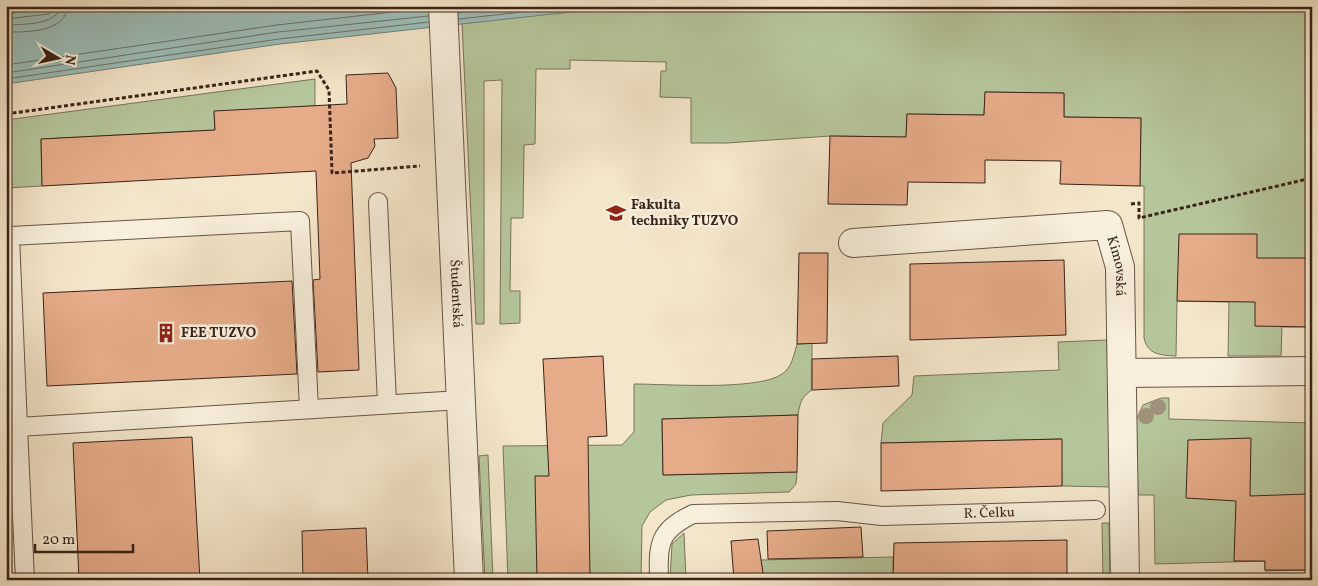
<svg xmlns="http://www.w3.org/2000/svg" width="1318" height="586" viewBox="0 0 1318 586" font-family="Vollkorn,serif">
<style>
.green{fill:#b6c69b;stroke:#78745a}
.water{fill:#9cbfba;stroke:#75817a}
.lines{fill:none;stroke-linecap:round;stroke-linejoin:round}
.shore{stroke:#6b716a;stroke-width:1}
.building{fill:#e6ac89;stroke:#3a2319}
.lane-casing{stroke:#685445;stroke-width:20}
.street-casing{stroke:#685445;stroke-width:30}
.path{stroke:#3a2319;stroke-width:3;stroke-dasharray:4 2.5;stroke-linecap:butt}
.lane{stroke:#f8efdd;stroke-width:18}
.street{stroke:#f8efdd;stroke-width:28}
.tree{fill:#9f917b}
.labels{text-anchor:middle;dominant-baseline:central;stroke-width:5;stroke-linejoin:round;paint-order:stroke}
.poi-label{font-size:14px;font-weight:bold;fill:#3a2319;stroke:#f8efdd;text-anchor:start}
.street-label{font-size:14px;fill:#3a2319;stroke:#f8efdd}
</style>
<rect width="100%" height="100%" fill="#f4e6ca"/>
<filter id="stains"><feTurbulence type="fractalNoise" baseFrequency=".004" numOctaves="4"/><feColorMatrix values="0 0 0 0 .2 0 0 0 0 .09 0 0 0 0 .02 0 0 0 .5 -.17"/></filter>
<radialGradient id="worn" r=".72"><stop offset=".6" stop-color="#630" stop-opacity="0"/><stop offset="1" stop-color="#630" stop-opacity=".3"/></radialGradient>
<!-- green -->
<g class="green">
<path d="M6 6H66L6 14Z"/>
<path d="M625 6H1312V327H1282L1281 356H1228L1229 302 1177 301 1176 356C1160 355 1148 355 1144 338V186H1140L1141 118 1064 117V93L985 92 984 115 907 114 906 137 830 136 727 143H691V98L660 97 661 71H666V62L570 60V69H536L535 144 524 145 523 218H511L510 291H520V323L500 324 502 80 484 81V324H476L462 23Z"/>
<path d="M315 79V106L214 112 215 130 41 139 42 186 6 188V120Z"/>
<path d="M1107 340 1110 487 1062 486 1061 439 881 443 883 423 912 395 914 376 1059 370 1058 342Z"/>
<path d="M812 343V390C801 397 800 403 798 415L662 419 663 475 797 472 796 484 789 492 691 495 666 500 650 512 642 526 641 580H508L503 446 622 445 634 432V384C666 384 759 391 782 374 792 368 794 354 797 344Z"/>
<path d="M1161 398H1169V419L1312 423V570L1265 571V561L1155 564 1154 495H1138L1136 420 1143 405Z"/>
<path d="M488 455 493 580H485L479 456Z"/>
<path d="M1102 523H1109L1110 580H1103Z"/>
<path d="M684 533 686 580H670L672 544Z"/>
<path d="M893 557V580H763L761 560Z"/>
</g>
<!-- water -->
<path class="water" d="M66 6H625L280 44 6 84V14Z"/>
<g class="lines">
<!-- shore -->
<g class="shore">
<path d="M458 13 518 6"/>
<path d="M6 19 49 14 54 6"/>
<path d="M459 19 577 6"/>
<path d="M6 25C21 24 59 26 60 6"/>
<path d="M6 32C26 32 66 33 68 6"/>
<path d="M6 65 277 25 428 8"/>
<path d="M6 73 278 32 428 16"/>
<path d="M6 79 279 39 429 22"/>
</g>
</g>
<!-- building -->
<g class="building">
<path d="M388 73 396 88 398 138 374 139 375 146 368 158 351 163 359 370 318 372 313 280 320 279 316 171 42 186 41 139 215 130 214 111 347 104 346 75Z"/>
<path d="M985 92 1064 93V117L1141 118 1140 186 1060 184 1061 161 985 160V183L908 182 907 205 828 204 830 136 906 137 907 114 984 115Z"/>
<path d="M1179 234H1257V258H1312V327L1255 326V302L1177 301Z"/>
<path d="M799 253H828L827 343 797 344Z"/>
<path d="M1064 260 1066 335 910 340V264Z"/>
<path d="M292 281 297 374 47 386 43 293Z"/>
<path d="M603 356 607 436 588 437 590 580H537L535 476H549L543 359Z"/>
<path d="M898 356 899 386 812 390V359Z"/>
<path d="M798 415 797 472 663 475 662 419Z"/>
<path d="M192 437 200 580H79L73 443Z"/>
<path d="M1251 438 1250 496 1307 494 1309 540H1312V570H1265V561H1234L1236 501 1186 498 1188 440Z"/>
<path d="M1062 439V486L881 491V443Z"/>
<path d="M861 527 863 557 768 559 767 531Z"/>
<path d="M366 528 368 580H303L302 531Z"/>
<path d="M758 539 764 580H734L731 541Z"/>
<path d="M1067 540V580H893L894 543Z"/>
</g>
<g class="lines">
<defs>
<g id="lane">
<path d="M378 202 387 404"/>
<path d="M18 427 10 236 300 221 309 409"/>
<path d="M25 580 18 427 461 400"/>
<path id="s1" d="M659 580C658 544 658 531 693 514L837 511 882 516 1096 510"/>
</g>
<g id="street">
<path id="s2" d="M443 6 469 580"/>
<path id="s3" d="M853 243 1108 225 1120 267 1125 580"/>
<path d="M1122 373 1312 371"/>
</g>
</defs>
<!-- lane casing -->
<use href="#lane" class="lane-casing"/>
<!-- street casing -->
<use href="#street" class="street-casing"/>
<!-- path -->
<g class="path">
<path d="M6 114 317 71 329 90 332 173 420 166"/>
<path d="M1131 204 1139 203V218L1312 178"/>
</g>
<!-- lane -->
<use href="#lane" class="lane"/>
<!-- street -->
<use href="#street" class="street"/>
</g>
<!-- trees -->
<g class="tree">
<circle cx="1158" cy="407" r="8"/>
<circle cx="1146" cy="416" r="8"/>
</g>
<!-- icons -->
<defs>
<symbol id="university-bare" viewBox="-9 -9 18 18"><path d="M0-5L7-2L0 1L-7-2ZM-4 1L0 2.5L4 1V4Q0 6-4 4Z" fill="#8f2418" stroke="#f8efdd" stroke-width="2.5" paint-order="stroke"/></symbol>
<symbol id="building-bare" viewBox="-9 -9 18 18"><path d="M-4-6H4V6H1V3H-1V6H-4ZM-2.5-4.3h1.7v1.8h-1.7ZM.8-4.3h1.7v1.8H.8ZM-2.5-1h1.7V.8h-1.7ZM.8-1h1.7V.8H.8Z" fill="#8f2418" stroke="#f8efdd" stroke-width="2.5" paint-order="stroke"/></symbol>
</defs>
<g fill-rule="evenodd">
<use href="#university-bare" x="602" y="199" width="28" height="28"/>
<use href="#building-bare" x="152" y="319" width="28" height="28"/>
</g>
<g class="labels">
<!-- poi labels -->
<g class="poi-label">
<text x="631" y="205">Fakulta<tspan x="631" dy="16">techniky TUZVO</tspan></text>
<text x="181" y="333">FEE TUZVO</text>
</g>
<!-- street labels -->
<g class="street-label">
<text stroke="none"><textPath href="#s3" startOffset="298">Kimovská</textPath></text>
<text stroke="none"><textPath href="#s2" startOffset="288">Študentská</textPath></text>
<text stroke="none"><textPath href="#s1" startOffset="378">R. Čelku</textPath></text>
</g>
</g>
<!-- margin -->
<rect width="1318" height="586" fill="none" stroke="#f4e6ca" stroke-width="25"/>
<rect x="8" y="8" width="1303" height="571" fill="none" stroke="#3a2319" stroke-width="2.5"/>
<rect x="12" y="12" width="1293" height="561" fill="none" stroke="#3a2319"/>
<!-- north arrow -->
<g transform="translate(58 58) rotate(99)" stroke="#f8efdd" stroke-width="4" paint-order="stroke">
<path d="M0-4L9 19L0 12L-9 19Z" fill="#3a2319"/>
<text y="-8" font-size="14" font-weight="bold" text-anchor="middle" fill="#3a2319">N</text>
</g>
<!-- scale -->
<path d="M35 544v8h98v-8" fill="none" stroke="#3a2319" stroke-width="2.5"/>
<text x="42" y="544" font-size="15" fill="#3a2319" stroke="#f8efdd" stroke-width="4" paint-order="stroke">20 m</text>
<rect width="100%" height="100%" filter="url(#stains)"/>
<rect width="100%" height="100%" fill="url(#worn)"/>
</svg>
